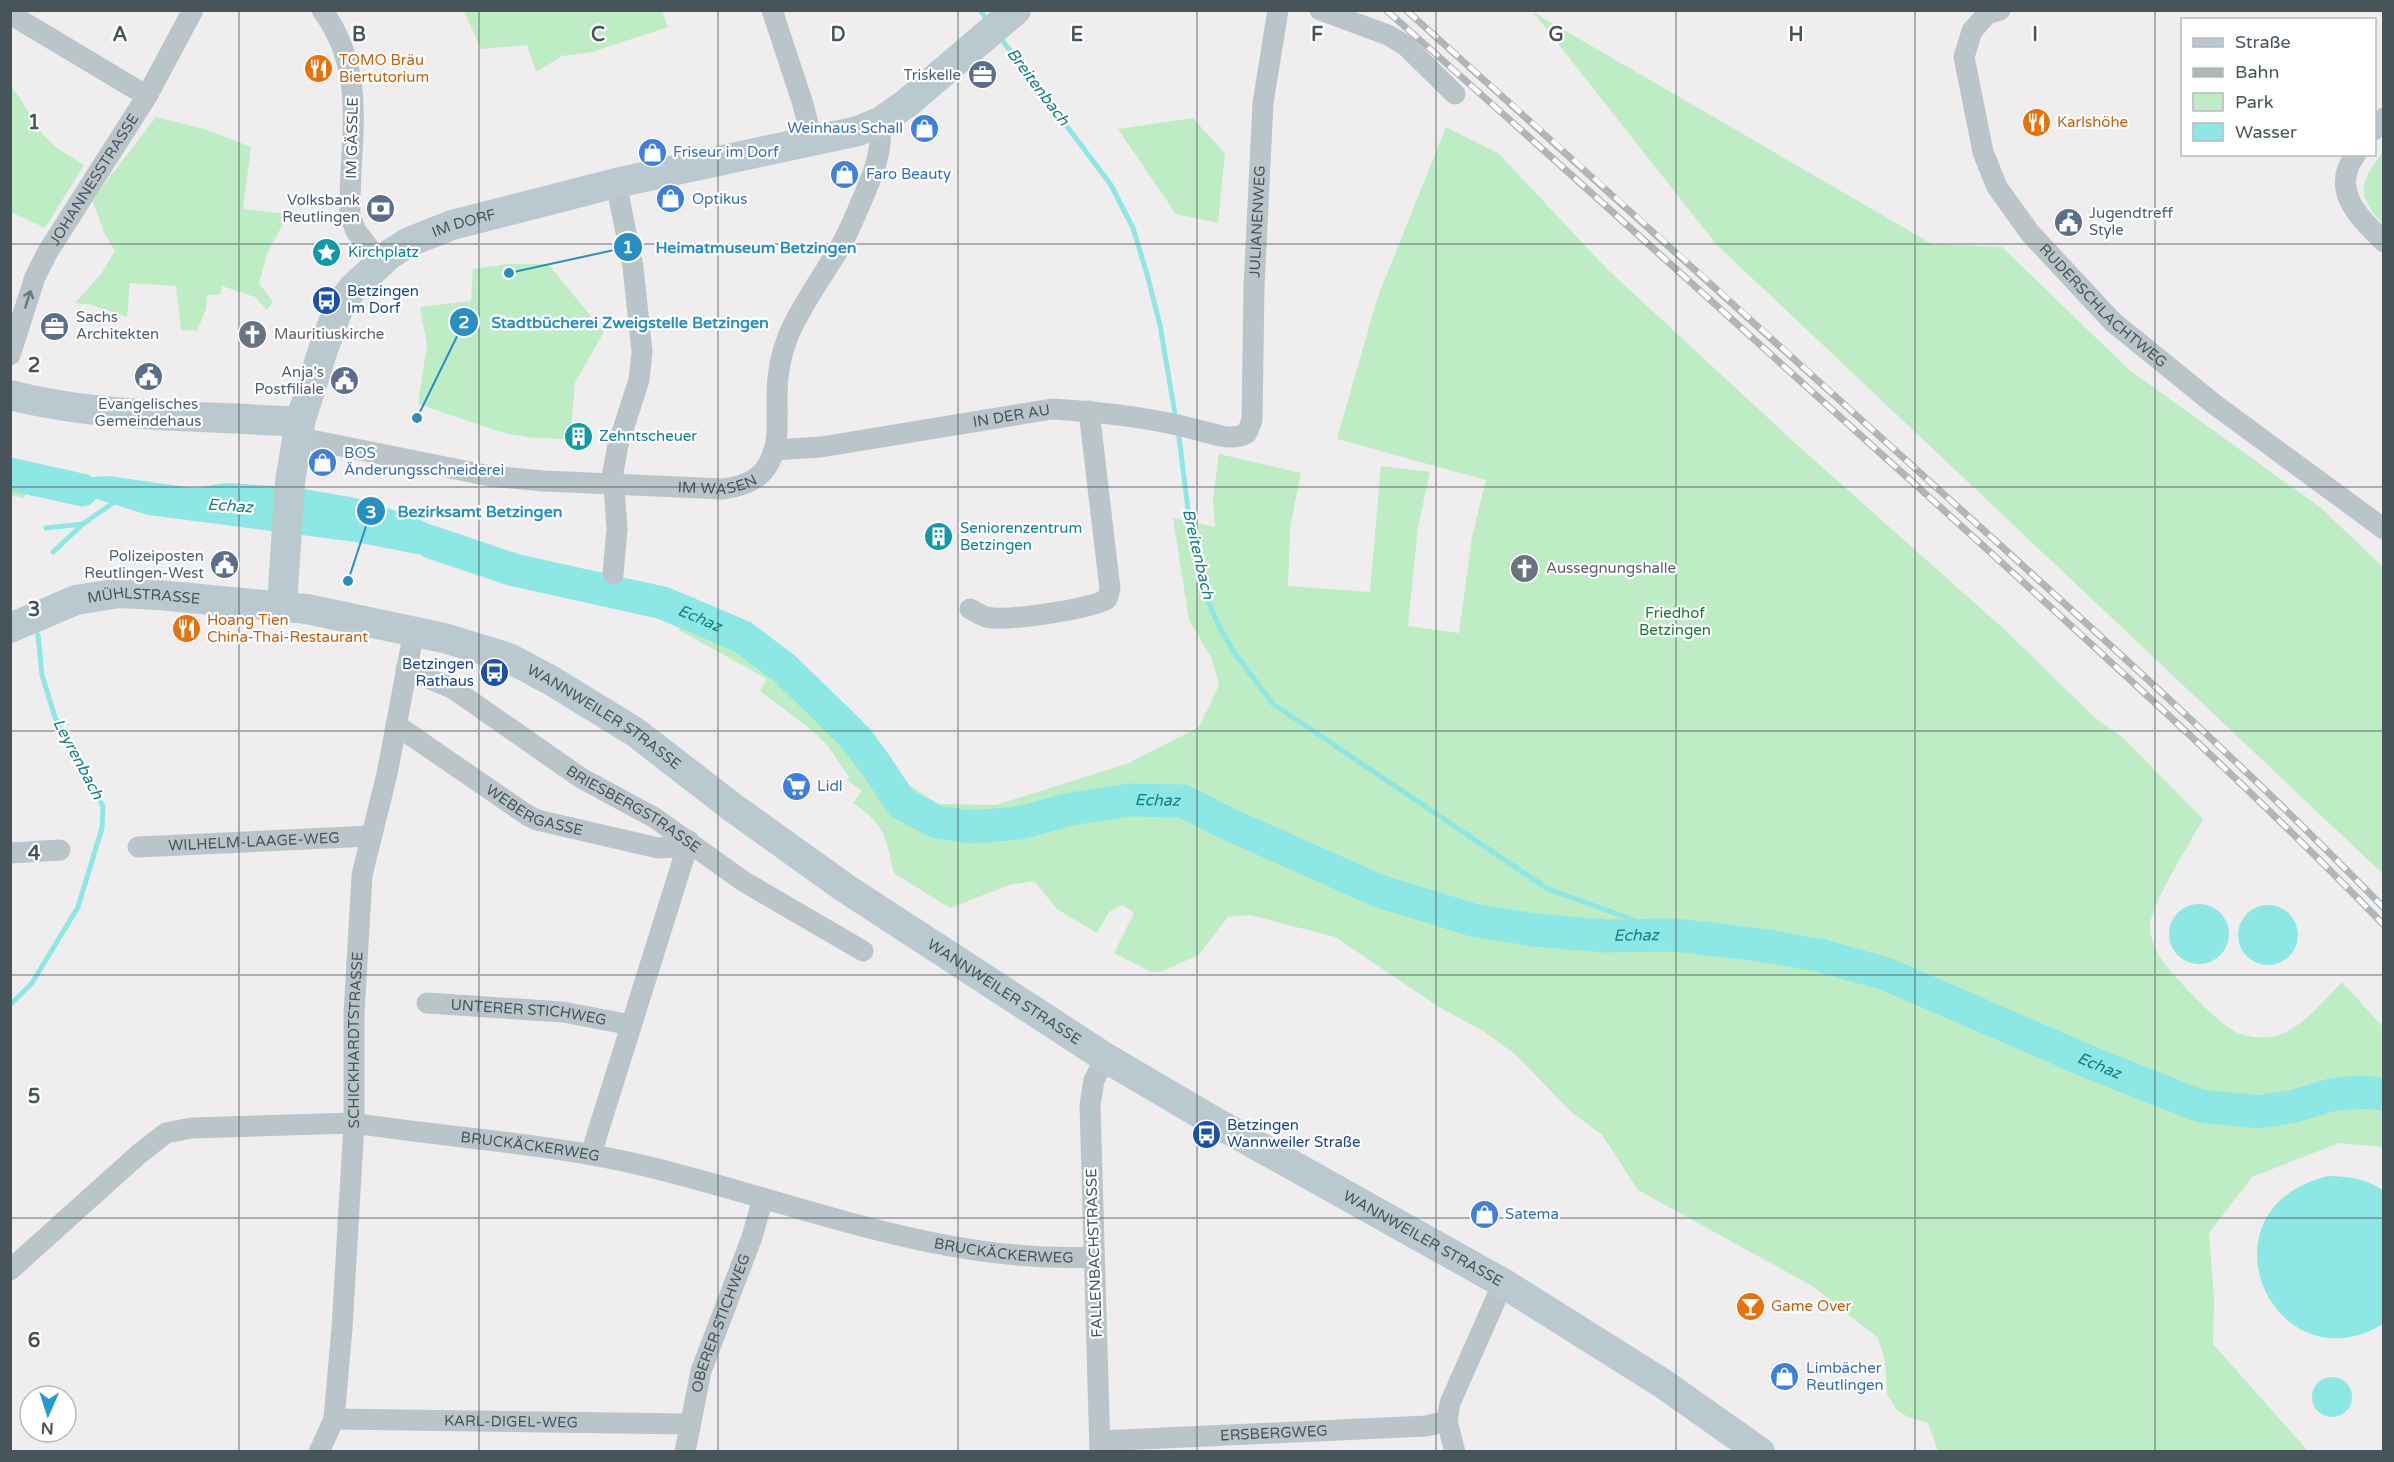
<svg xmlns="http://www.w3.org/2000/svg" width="2394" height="1462" viewBox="0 0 2394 1462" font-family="'Varela Round',sans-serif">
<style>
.green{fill:#beecc5}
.water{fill:#8de7e5}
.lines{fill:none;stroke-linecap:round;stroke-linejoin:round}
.stream{stroke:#8de7e5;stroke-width:5}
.river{stroke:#8de7e5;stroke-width:33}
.street{stroke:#bac5ca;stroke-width:21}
.secondary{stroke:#bac9cf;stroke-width:30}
.rail-casing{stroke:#b0b5b8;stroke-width:7}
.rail{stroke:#fff;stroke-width:4.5;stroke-dasharray:14;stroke-linecap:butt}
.oneway{stroke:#6a777c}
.grid{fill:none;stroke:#47555a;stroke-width:1.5;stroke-opacity:0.55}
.labels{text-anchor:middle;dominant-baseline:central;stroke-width:4.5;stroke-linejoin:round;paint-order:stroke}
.food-label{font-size:15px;fill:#c56008;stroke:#fff;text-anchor:start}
.service-label{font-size:15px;fill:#4e5e75;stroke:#fff;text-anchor:end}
.shop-label{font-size:15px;fill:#366cbe;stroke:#fff;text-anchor:start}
.street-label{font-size:15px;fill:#47555a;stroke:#fff}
.culture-label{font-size:15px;fill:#0d838f;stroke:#fff;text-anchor:start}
.transit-label{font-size:15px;fill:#164399;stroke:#fff;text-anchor:start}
.worship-label{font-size:15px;fill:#5b616d;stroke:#fff;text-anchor:start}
.park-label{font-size:15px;fill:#1c7735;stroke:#fff}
.water-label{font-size:16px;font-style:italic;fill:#138381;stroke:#fff}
.grid-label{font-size:20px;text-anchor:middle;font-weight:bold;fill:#47555a;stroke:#fff;stroke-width:4.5;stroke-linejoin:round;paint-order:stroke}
.leader{fill:none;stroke:#288fc3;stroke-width:2}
.callout-dot{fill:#288fc3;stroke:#fff;stroke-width:2}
.mark-label{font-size:18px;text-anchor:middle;font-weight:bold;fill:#fff}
.callout-label{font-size:16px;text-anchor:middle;font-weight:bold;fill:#288fc3;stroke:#fff;stroke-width:4.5;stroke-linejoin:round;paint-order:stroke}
</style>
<rect width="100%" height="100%" fill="#f0edee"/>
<!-- green -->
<g class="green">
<path d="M464 11H662L668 27 592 52 562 56 536 72 527 45 481 49Z"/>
<path d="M1533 12 1932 244 2002 247 2128 369 2321 508 2383 567V874L1716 244Z"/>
<path d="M11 87C22 99 28 113 37 127 50 145 66 154 84 165L45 228 11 212Z"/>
<path d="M156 117 208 130 251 147 243 209 288 214 267 254 259 283 273 302 267 310 255 297 222 286 220 294 207 295 206 309 197 331 181 330 176 286 130 283 127 317 92 305 75 303 101 274 115 251 104 232 92 200Z"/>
<path d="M1193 118 1225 154 1218 223 1176 214 1118 129Z"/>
<path d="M1446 127 1499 154 1607 269 1795 443 2006 631 2094 717 2122 737 2203 819C2191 841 2151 904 2150 926 2150 937 2155 952 2162 960 2174 977 2220 1026 2238 1033 2250 1038 2267 1039 2279 1035 2304 1026 2324 1000 2342 982L2383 1027V1147L2339 1143 2252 1177 2209 1233 2214 1298 2213 1344 2308 1451H1938L1928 1423 1908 1417 1896 1409 1887 1394 1885 1361 1878 1338 1814 1287 1638 1190 1602 1135 1570 1111 1515 1054 1483 1031 1439 1007 1335 937 1250 915 1228 917 1199 955 1162 971 1151 972 1114 953 1134 913 1123 905 1109 912 1097 933 1057 909 1034 881 1009 885 950 908 894 873C885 836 886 826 853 803L862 791 847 780 849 777 828 746 814 732 760 691 767 679 679 630 684 614 734 637 813 705 870 727 906 783 938 804 996 805 1129 763 1199 727 1219 685 1212 659 1189 620 1173 518 1215 527 1213 499 1219 454 1301 473 1290 528 1288 586 1370 592 1381 466 1430 472 1418 527 1408 626 1459 633 1472 537 1486 480 1337 439 1378 296Z"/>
<path d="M2383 151V225C2355 192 2360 184 2383 151Z"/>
<path d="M508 264H548L604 332 575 382 570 439 534 438 504 433 418 404 427 345 420 307 471 301 473 269Z"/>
<path d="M11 474 34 479 24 498 11 496Z"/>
</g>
<!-- water -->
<g class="water">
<path d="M108 476 194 488 227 483 292 487 356 498 412 516 465 541 475 551 474 557 462 561 447 560 355 542 148 515 39 481Z"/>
<circle cx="2199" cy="934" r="30"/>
<circle cx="2268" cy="935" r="30"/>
<path d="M2328 1176C2348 1176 2366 1179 2383 1190V1324C2273 1390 2193 1209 2328 1176Z"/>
<circle cx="2332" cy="1397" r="20"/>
</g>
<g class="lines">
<!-- stream -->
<g class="stream">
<path d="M980 10 988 21"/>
<path d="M999 36 1111 185 1133 228 1147 274 1160 325 1176 420"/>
<path d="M1178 429 1192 541 1203 590 1218 624 1233 651 1273 704 1548 889 1675 935"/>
<path d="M46 528 83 524"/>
<path d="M53 552 83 524 117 500"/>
<path d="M10 1005 32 983 78 907 102 828 103 806 79 766 55 717 42 675 38 635"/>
</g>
<!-- river -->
<g class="river">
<path d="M10 474 82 490"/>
<path id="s1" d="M431 542 514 570 663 603 743 637 784 668 848 730 874 762 901 803 937 822 971 827 1019 823 1071 809 1128 800 1183 801 1226 823 1379 891 1473 920 1535 930 1604 936 1675 935 1768 946 1822 956 1886 974 2094 1064 2200 1106 2259 1112 2295 1106 2331 1095 2358 1092 2384 1094"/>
</g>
<!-- street -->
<g class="street">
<path d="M322 10C370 75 348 144 350 216L356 231 380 262"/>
<path d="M772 10 802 101 813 142"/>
<path d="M1320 10 1388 35 1405 45 1455 94"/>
<path id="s2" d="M2000 10 1987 14 1972 31 1964 57 1983 152 1997 187 2030 233 2113 322 2214 404 2384 529"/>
<path d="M10 14 147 96"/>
<path d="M2374 130 2384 118"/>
<path d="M2356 154C2329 190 2359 217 2384 242"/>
<path id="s3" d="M10 355 35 277 47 253 147 96 193 10"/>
<path id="s4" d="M296 437 490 476 544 481 723 489C753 485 770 474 776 442 778 427 777 412 777 396 777 375 781 353 789 334 803 302 823 276 840 247 850 230 857 211 865 193 875 169 883 148 880 122"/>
<path id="s5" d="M774 450 821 447 1052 409C1102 412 1150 417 1198 430 1214 434 1231 442 1247 433L1252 420 1254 287 1263 103 1278 10"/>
<path d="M613 574 617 529 613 472 618 445 639 380 642 352 633 267 616 183"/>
<path d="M970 609C975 611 981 616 987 617 1006 622 1090 609 1107 599L1110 589 1089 411"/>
<path id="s6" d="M406 669 452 688 581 778 655 818 743 881 863 951"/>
<path id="s7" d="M396 725 527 815 537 820 658 848 675 847 689 841"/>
<path id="s8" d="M138 847 370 836"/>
<path d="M10 853 60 850"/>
<path id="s9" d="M427 1003 563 1012 631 1025"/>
<path d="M591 1154 689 841"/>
<path id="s10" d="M10 1270 139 1154 166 1133 191 1128 354 1123C450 1138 547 1143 641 1165 790 1200 938 1264 1093 1257"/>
<path id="s11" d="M334 1419 689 1424"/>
<path id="s12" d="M1100 1441 1426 1426 1447 1421"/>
<path id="s13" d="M319 1452 334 1419 342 1328 354 1123V1014L362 875 387 774 414 631"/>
<path id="s14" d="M685 1452 701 1371 752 1237 763 1198"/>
<path d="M1100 1452 1090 1105 1094 1080 1106 1058"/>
<path d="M1455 1452 1447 1421 1450 1403 1503 1283"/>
</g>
<!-- secondary -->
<g class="secondary">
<path d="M10 395C104 419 203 415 300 422"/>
<path id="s15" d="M282 605 290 482 300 422 324 347 339 307 352 289 390 254 409 242 452 225 616 183 858 131 880 122 907 103 1016 10"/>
<path id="s16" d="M10 628 76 600 119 593 158 595 307 609 444 638 509 658 552 681 635 732 732 807 845 888 1106 1058 1208 1118 1503 1283 1662 1383 1760 1452"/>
</g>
<defs>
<g id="rail">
<path d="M1386 10C1565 168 1741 328 1918 487 2076 630 2235 772 2384 925"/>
<path d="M1406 10C1577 162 1747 316 1917 470 2075 613 2235 755 2384 908"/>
</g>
</defs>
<!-- rail casing -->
<use href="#rail" class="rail-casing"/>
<!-- rail -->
<use href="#rail" class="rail"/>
</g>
<!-- one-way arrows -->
<defs><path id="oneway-shaft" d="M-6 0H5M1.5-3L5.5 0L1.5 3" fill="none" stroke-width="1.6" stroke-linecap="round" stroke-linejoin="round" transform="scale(1.5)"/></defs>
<use class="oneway" href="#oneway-shaft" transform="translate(28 299) rotate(-72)"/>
<!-- grid -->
<path class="grid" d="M239 10V1452M479 10V1452M718 10V1452M958 10V1452M1197 10V1452M1436 10V1452M1676 10V1452M1915 10V1452M2155 10V1452M10 244H2384M10 487H2384M10 731H2384M10 975H2384M10 1218H2384"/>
<!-- icons -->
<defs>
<symbol id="restaurant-disc" viewBox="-11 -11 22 22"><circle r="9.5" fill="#e8710a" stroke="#fff"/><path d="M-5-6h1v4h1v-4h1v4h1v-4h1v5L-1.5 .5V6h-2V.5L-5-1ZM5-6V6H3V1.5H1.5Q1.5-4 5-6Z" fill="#fff"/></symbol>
<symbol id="office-disc" viewBox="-11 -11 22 22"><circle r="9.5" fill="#5c6f8a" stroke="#fff"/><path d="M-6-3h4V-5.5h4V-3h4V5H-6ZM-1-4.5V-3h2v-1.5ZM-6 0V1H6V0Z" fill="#fff"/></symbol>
<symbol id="shop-disc" viewBox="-11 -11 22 22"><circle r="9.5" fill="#3f7fe0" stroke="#fff"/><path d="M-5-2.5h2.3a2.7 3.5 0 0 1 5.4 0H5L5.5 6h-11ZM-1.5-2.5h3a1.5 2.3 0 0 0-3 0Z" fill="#fff"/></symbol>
<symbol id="bank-disc" viewBox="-11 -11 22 22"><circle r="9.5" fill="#5c6f8a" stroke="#fff"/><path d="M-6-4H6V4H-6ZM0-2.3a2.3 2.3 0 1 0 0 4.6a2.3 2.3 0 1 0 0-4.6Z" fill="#fff"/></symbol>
<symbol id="civic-disc" viewBox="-11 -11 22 22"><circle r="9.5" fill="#5c6f8a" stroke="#fff"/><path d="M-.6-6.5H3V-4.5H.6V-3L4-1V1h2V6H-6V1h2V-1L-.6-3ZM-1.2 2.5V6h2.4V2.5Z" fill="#fff"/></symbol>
<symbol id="sight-disc" viewBox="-11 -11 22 22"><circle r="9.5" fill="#0f9aa8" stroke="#fff"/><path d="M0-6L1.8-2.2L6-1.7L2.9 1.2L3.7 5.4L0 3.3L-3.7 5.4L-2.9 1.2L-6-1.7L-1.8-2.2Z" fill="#fff"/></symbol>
<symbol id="bus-disc" viewBox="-11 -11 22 22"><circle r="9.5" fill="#1a4fb4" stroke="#fff"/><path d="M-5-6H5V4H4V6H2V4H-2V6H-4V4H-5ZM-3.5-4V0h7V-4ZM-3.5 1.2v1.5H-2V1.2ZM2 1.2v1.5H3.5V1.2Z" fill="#fff"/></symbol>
<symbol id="church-disc" viewBox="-11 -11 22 22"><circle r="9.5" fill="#6b7280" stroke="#fff"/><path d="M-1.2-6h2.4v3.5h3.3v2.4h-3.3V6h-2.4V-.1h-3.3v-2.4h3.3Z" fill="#fff"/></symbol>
<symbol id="building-disc" viewBox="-11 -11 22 22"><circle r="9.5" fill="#0f9aa8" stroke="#fff"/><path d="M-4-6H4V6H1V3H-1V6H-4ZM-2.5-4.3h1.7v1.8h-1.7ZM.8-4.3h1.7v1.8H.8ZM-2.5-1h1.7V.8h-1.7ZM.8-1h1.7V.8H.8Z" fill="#fff"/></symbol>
<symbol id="supermarket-disc" viewBox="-11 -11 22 22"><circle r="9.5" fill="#3f7fe0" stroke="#fff"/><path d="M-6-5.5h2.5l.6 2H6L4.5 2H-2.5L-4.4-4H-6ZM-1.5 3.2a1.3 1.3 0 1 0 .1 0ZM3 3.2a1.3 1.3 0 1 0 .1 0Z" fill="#fff"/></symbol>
<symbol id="bar-disc" viewBox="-11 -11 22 22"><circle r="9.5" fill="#e8710a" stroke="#fff"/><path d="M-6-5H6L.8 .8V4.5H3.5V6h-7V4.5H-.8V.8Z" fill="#fff"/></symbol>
</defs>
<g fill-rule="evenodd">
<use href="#restaurant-disc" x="302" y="52" width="33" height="33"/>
<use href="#office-disc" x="966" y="58" width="33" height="33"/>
<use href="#restaurant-disc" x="2020" y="106" width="33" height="33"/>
<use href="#shop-disc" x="908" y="112" width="33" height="33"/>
<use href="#shop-disc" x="636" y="136" width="33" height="33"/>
<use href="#shop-disc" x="828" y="158" width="33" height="33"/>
<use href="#shop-disc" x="654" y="182" width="33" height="33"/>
<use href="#bank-disc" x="364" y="192" width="33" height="33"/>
<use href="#civic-disc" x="2052" y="206" width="33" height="33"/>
<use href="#sight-disc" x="310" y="236" width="33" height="33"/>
<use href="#bus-disc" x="310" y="284" width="33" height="33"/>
<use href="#office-disc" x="38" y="310" width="33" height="33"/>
<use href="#church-disc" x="236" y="318" width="33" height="33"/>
<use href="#civic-disc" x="132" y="360" width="33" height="33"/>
<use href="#civic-disc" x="328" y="364" width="33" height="33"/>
<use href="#building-disc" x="562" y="420" width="33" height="33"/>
<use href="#shop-disc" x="306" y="446" width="33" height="33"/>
<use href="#building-disc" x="922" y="520" width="33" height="33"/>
<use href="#civic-disc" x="208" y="548" width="33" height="33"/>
<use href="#church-disc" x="1508" y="552" width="33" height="33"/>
<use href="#restaurant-disc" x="170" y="612" width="33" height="33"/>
<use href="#bus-disc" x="478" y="656" width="33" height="33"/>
<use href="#supermarket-disc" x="780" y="770" width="33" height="33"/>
<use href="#bus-disc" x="1190" y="1118" width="33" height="33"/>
<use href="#shop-disc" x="1468" y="1198" width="33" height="33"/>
<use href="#bar-disc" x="1734" y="1290" width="33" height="33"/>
<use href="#shop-disc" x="1768" y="1360" width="33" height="33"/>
</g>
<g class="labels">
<!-- food labels -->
<g class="food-label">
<text x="339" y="60">TOMO Bräu<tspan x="339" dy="17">Biertutorium</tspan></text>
<text x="2057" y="122">Karlshöhe</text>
<text x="207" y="620">Hoang Tien<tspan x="207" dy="17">China-Thai-Restaurant</tspan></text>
<text x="1771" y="1306">Game Over</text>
</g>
<!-- service labels -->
<g class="service-label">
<text x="961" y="75">Triskelle</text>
<text x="360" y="200">Volksbank<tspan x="360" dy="17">Reutlingen</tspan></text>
<text x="2089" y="213" text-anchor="start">Jugendtreff<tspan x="2089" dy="17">Style</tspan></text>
<text x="76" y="317" text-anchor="start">Sachs<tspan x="76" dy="17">Architekten</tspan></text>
<text x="324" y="372">Anja's<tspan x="324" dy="17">Postfiliale</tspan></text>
<text x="148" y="404" text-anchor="middle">Evangelisches<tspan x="148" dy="17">Gemeindehaus</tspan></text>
<text x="204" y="556">Polizeiposten<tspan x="204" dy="17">Reutlingen-West</tspan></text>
</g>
<!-- shop labels -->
<g class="shop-label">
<text x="903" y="128" text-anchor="end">Weinhaus Schall</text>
<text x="673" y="152">Friseur im Dorf</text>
<text x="866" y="174">Faro Beauty</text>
<text x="692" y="199">Optikus</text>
<text x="344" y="453">BOS<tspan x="344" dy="17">Änderungsschneiderei</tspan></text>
<text x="817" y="786">Lidl</text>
<text x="1505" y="1214">Satema</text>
<text x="1806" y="1368">Limbächer<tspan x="1806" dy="17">Reutlingen</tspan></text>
</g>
<!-- street labels -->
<g class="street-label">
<text transform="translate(352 138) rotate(-89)">IM GÄSSLE</text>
<text stroke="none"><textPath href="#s3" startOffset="196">JOHANNESSTRASSE</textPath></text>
<text stroke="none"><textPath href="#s5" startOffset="692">JULIANENWEG</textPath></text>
<text stroke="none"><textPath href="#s15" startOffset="460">IM DORF</textPath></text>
<text stroke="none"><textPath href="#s2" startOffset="358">RUDERSCHLACHTWEG</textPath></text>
<text stroke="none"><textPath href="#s5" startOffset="240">IN DER AU</textPath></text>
<text stroke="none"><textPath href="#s4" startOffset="426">IM WASEN</textPath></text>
<text stroke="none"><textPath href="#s16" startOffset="140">MÜHLSTRASSE</textPath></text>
<text stroke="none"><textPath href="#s16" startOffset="624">WANNWEILER STRASSE</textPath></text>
<text stroke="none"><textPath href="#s7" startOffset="164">WEBERGASSE</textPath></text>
<text stroke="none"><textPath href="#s6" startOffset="268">BRIESBERGSTRASSE</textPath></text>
<text stroke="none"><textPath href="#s8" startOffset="116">WILHELM-LAAGE-WEG</textPath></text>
<text stroke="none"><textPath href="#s16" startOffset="1110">WANNWEILER STRASSE</textPath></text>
<text stroke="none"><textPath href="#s9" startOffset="102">UNTERER STICHWEG</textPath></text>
<text stroke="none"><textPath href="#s13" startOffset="416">SCHICKHARDTSTRASSE</textPath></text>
<text stroke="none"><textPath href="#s10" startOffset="574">BRUCKÄCKERWEG</textPath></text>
<text stroke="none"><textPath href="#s16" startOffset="1596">WANNWEILER STRASSE</textPath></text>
<text stroke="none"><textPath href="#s10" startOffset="1060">BRUCKÄCKERWEG</textPath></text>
<text transform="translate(1094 1253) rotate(-92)">FALLENBACHSTRASSE</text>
<text stroke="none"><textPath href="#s14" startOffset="134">OBERER STICHWEG</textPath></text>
<text stroke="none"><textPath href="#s11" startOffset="177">KARL-DIGEL-WEG</textPath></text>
<text stroke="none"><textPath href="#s12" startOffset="174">ERSBERGWEG</textPath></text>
</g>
<!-- culture labels -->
<g class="culture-label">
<text x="348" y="252">Kirchplatz</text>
<text x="599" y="436">Zehntscheuer</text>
<text x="960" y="528">Seniorenzentrum<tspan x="960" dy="17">Betzingen</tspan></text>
</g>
<!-- transit labels -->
<g class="transit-label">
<text x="347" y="291">Betzingen<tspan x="347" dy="17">Im Dorf</tspan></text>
<text x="474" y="664" text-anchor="end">Betzingen<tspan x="474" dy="17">Rathaus</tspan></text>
<text x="1227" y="1125">Betzingen<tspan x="1227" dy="17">Wannweiler Straße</tspan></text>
</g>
<!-- worship labels -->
<g class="worship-label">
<text x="274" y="334">Mauritiuskirche</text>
<text x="1546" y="568">Aussegnungshalle</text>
</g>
<!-- park labels -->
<g class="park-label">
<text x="1675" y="613">Friedhof<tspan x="1675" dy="17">Betzingen</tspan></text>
</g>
<!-- water labels -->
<g class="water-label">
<text transform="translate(1038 87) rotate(53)">Breitenbach</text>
<text transform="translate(230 506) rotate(4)">Echaz</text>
<text transform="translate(1198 554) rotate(77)">Breitenbach</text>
<text stroke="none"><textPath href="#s1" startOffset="280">Echaz</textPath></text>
<text transform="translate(78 759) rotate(62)">Leyrenbach</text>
<text stroke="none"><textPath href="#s1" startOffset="822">Echaz</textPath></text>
<text stroke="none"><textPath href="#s1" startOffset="1326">Echaz</textPath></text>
<text stroke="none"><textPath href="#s1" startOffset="1812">Echaz</textPath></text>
</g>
</g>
<g class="grid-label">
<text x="120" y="41">A</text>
<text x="359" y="41">B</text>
<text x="598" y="41">C</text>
<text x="838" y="41">D</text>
<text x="1077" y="41">E</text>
<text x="1317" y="41">F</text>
<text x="1556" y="41">G</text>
<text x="1796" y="41">H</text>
<text x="2035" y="41">I</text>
<text x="34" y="129">1</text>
<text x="34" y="372">2</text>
<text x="34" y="616">3</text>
<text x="34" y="860">4</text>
<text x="34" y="1103">5</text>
<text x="34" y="1347">6</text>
</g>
<!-- callouts -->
<path class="leader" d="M509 273L628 247M417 418L464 322M348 581L371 511"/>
<g class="callout-dot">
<circle cx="509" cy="273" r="6"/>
<circle cx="417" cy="418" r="6"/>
<circle cx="348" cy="581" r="6"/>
<circle cx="628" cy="247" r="15"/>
<circle cx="464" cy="322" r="15"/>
<circle cx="371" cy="511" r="15"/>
</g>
<g class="mark-label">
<text x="628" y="253">1</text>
<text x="464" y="328">2</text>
<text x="371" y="518">3</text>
</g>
<g class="callout-label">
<text x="756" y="253">Heimatmuseum Betzingen</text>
<text x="630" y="328">Stadtbücherei Zweigstelle Betzingen</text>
<text x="480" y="517">Bezirksamt Betzingen</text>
</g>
<!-- border -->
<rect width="2394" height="1462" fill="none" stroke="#47555a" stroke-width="24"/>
<!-- legend -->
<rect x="2181" y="18" width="195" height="138" fill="#ffffff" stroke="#b5bbbd" stroke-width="1.5"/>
<rect x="2193" y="38" width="30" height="9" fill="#bac9cf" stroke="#b5bbbd" stroke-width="1.5"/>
<text x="2235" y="48" font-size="18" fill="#47555a">Straße</text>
<rect x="2193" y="68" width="30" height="9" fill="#b0b5b8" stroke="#b5bbbd" stroke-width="1.5"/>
<text x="2235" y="78" font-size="18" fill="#47555a">Bahn</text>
<rect x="2193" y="93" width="30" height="18" fill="#beecc5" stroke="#b5bbbd" stroke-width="1.5"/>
<text x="2235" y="108" font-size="18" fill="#47555a">Park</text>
<rect x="2193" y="123" width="30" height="18" fill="#8de7e5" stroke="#b5bbbd" stroke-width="1.5"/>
<text x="2235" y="138" font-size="18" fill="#47555a">Wasser</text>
<!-- north arrow -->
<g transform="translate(48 1414) rotate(183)"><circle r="28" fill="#ffffff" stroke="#b5bbbd" stroke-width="1.5"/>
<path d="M0-4.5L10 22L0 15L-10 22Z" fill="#2399d5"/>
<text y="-9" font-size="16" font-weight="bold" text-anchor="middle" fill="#47555a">N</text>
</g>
</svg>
